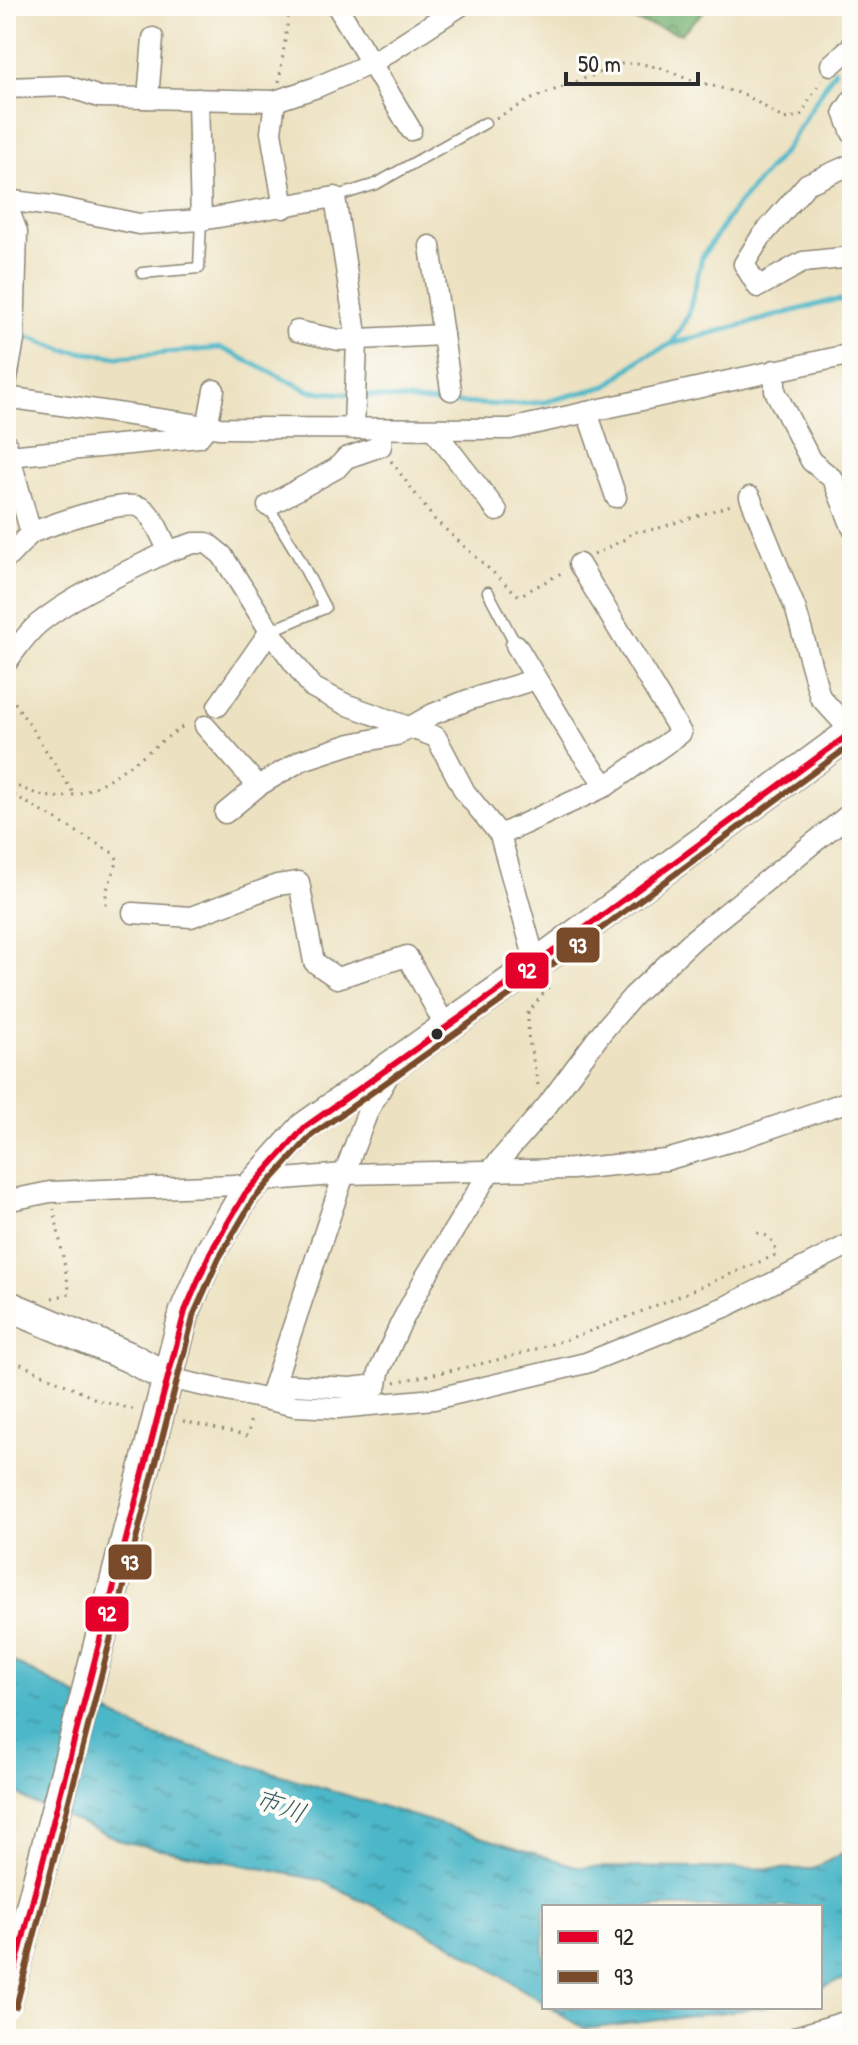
<svg xmlns="http://www.w3.org/2000/svg" width="858" height="2045" viewBox="0 0 858 2045" font-family="'Patrick Hand','Klee One',sans-serif">
<style>
.forest{fill:url(#forest-crowns);stroke:#527050;stroke-width:2}
.water{fill:url(#water-ripples);stroke:#3b717a;stroke-width:2}
.lines{fill:none;stroke-linecap:round;stroke-linejoin:round}
.stream{stroke:#4bb7c8;stroke-width:5}
.service-casing{stroke:#8c8676;stroke-width:13}
.minor-casing{stroke:#8c8676;stroke-width:23}
.tertiary-casing{stroke:#8c8676;stroke-width:29}
.secondary-casing{stroke:#8c8676;stroke-width:33}
.path{stroke:#8c8676;stroke-width:3;stroke-dasharray:2 6;stroke-linecap:butt}
.service{stroke:#fff;stroke-width:10}
.minor{stroke:#fff;stroke-width:20}
.tertiary{stroke:#fff;stroke-width:26}
.secondary{stroke:#fff;stroke-width:30}
.secondary-bridge-casing{stroke:#8c8676;stroke-width:33;stroke-linecap:butt}
.secondary-bridge{stroke:#fff;stroke-width:30}
.bus-1-casing{stroke:#fdfcf7;stroke-width:12}
.bus-2-casing{stroke:#fdfcf7;stroke-width:12}
.bus-1{stroke:#e4002b;stroke-width:6}
.bus-2{stroke:#7a4b2a;stroke-width:6}
.bus-dot{fill:#2b2b2b;stroke:#fdfcf7;stroke-width:3}
.labels{text-anchor:middle;dominant-baseline:central;stroke-width:8;stroke-linejoin:round;paint-order:stroke}
.water-label{font-size:26px;font-style:italic;fill:#365c62;stroke:#fdfcf7}
.line-badge{stroke:#fdfcf7;stroke-width:3}
.badge-label{font-size:22px;text-anchor:middle;font-weight:bold;fill:#fff}
</style>
<defs>
<pattern id="forest-crowns" width="20" height="18" patternUnits="userSpaceOnUse" patternTransform="scale(2)"><rect width="20" height="18" fill="#78b474"/><path d="M2 6a3 3 0 1 1 6 0M12 15a3 3 0 1 1 6 0" fill="none" stroke="#63935f"/></pattern>
<pattern id="water-ripples" width="26" height="14" patternUnits="userSpaceOnUse" patternTransform="scale(2)"><rect width="26" height="14" fill="#4bb7c8"/><path d="M2 4q2-2 4 0t4 0M15 11q2-2 4 0t4 0" fill="none" stroke="#3f95a3"/></pattern>
</defs>
<rect width="100%" height="100%" fill="#fdfcf7"/>
<filter id="ink" filterUnits="userSpaceOnUse"><feTurbulence type="fractalNoise" baseFrequency=".0125" numOctaves="2"/><feDisplacementMap in="SourceGraphic" scale="16" xChannelSelector="R" yChannelSelector="G"/><feConvolveMatrix kernelMatrix="1 2 1 2 8 2 1 2 1" color-interpolation-filters="sRGB"/></filter>
<filter id="wash" filterUnits="userSpaceOnUse"><feTurbulence type="fractalNoise" baseFrequency=".006" numOctaves="4" result="noise"/><feDisplacementMap in="SourceGraphic" scale="32" xChannelSelector="R" yChannelSelector="G"/><feGaussianBlur stdDeviation="1.8" result="paint"/><feColorMatrix in="noise" values="0 0 0 0 0 0 0 0 0 0 0 0 0 0 0 0 0 1.4 0 .05"/><feComposite in="paint" operator="in"/></filter>
<g filter="url(#wash)">
<rect width="100%" height="100%" fill="#ece1c0"/>
<!-- forest -->
<path class="forest" d="M582 6H709L681 34Z"/>
<!-- water -->
<g class="water">
<path d="M6 1658 149 1734 579 1867 813 1869 852 1848V1976L820 1988V1907H544V2003L448 1942 320 1880 125 1842 31 1802 6 1787Z"/>
<path d="M550 2007H768L585 2029Z"/>
</g>
<g class="lines">
<!-- stream -->
<g class="stream">
<path d="M21 334 64 350 119 357 221 348 310 391 349 394"/>
<path d="M672 343 688 316 702 257 734 209 785 150 835 70"/>
<path d="M358 395 429 402 508 405 545 402 607 386 642 358 671 344 831 301 852 299"/>
</g>
</g>
</g>
<g filter="url(#ink)">
<g class="lines">
<defs>
<g id="service">
<path d="M335 197 376 184 485 123"/>
<path d="M142 273 199 268 201 220"/>
<path d="M268 506 296 552 325 608 270 631"/>
<path d="M488 592 516 645"/>
</g>
<g id="minor">
<path d="M337 6 411 130"/>
<path d="M831 65 852 46"/>
<path d="M6 88 67 86 99 97 275 101 317 87 372 63 460 6"/>
<path d="M148 98 153 38"/>
<path d="M198 99 201 220"/>
<path d="M852 100 844 112 852 133"/>
<path d="M275 101 271 132 284 208"/>
<path d="M852 164 807 184 761 237 744 264 758 287 803 262 852 257"/>
<path d="M6 200 52 206 139 224 201 220 335 197 357 340 354 429"/>
<path d="M6 202 17 232 14 340 6 384"/>
<path d="M430 246 451 390"/>
<path d="M297 331 339 340 443 335"/>
<path d="M775 370V391L811 461 833 479 852 527"/>
<path d="M6 397 220 428 510 429 852 354"/>
<path d="M587 412 616 497"/>
<path d="M434 430 497 511"/>
<path d="M6 443 31 533C51 525 125 497 142 508 154 515 162 539 169 551L194 543H207L222 555 270 631 312 687 345 704 436 737 465 792 500 835 536 964"/>
<path d="M9 456 199 437 207 427 214 390"/>
<path d="M750 497 796 610 820 697 852 732"/>
<path d="M268 506 337 468 346 458 381 446V430"/>
<path d="M6 559 31 533"/>
<path d="M516 645 578 748 606 786"/>
<path d="M6 663C16 650 25 635 38 624 76 593 125 573 169 551"/>
<path d="M218 706 270 631"/>
<path d="M205 726 258 786"/>
<path d="M225 813 258 786 302 760 351 744 396 735 433 714 468 700 536 679"/>
<path d="M500 835 606 786 681 733 579 564"/>
<path d="M133 913 191 917 277 885 299 882 314 962 337 978 407 956 446 1027"/>
<path d="M273 1180 344 1174 572 1169 666 1160 739 1139 852 1100"/>
<path d="M6 1201 50 1192 235 1185"/>
<path d="M168 1378 296 1406 338 1408 434 1399 586 1363 725 1307 852 1243"/>
<path d="M274 1384 351 1388 377 1385 379 1372 400 1325 426 1276 490 1171 546 1107 602 1032 633 996 695 938 852 812"/>
<path d="M270 1396 344 1174 368 1111 391 1071"/>
</g>
<path id="tertiary" d="M799 2039 852 2023"/>
<g id="secondary">
<path d="M6 1305 129 1357 168 1378"/>
<path d="M165 1389 185 1311 210 1253 245 1194 305 1127 536 964 852 732"/>
</g>
</defs>
<!-- service casing -->
<use href="#service" class="service-casing"/>
<!-- minor casing -->
<use href="#minor" class="minor-casing"/>
<!-- tertiary casing -->
<use href="#tertiary" class="tertiary-casing"/>
<!-- secondary casing -->
<use href="#secondary" class="secondary-casing"/>
<!-- path -->
<g class="path">
<path d="M279 82 290 6"/>
<path d="M496 118 534 98 622 64 637 63 661 68 688 79 746 95 784 119 800 116 821 81"/>
<path d="M391 461 434 519 519 596 563 572"/>
<path d="M594 555 625 539 633 532 656 529 731 505"/>
<path d="M6 689 74 794"/>
<path d="M6 791 11 784C25 789 38 796 52 797 97 801 150 746 187 724"/>
<path d="M7 791 113 853 118 860 106 892V906"/>
<path d="M538 1085 528 1035V1013L549 986"/>
<path d="M52 1298 70 1294 54 1209"/>
<path d="M6 1357 100 1401 136 1410"/>
<path d="M395 1382C443 1372 492 1363 539 1348 619 1324 696 1288 774 1256L776 1250C771 1237 767 1233 752 1233"/>
<path d="M183 1421 248 1436 251 1415"/>
</g>
<!-- service -->
<use href="#service" class="service"/>
<!-- minor -->
<use href="#minor" class="minor"/>
<!-- tertiary -->
<use href="#tertiary" class="tertiary"/>
<!-- secondary -->
<use href="#secondary" class="secondary"/>
<defs>
<path id="secondary-bridge" d="M6 2004 165 1389"/>
</defs>
<!-- secondary-bridge casing -->
<use href="#secondary-bridge" class="secondary-bridge-casing"/>
<!-- secondary-bridge -->
<use href="#secondary-bridge" class="secondary-bridge"/>
<defs>
<path id="bus-1" d="M6 2004 185 1311 210 1253 245 1194 305 1127 536 964 852 732"/>
<path id="bus-2" d="M16 2007 194 1314 219 1258 253 1200 312 1135 542 972 852 744"/>
</defs>
<!-- bus-1 casing -->
<use href="#bus-1" class="bus-1-casing"/>
<!-- bus-2 casing -->
<use href="#bus-2" class="bus-2-casing"/>
<!-- bus-1 -->
<use href="#bus-1" class="bus-1"/>
<!-- bus-2 -->
<use href="#bus-2" class="bus-2"/>
</g>
</g>
<!-- markers -->
<circle class="bus-dot" cx="437" cy="1034" r="7"/>
<g class="labels">
<!-- water labels -->
<g class="water-label">
<text transform="translate(281 1805) rotate(20)">市川</text>
</g>
</g>
<g class="line-badge">
<rect x="555" y="926" width="46" height="38" rx="8" fill="#7a4b2a"/>
<rect x="504" y="951" width="46" height="39" rx="8" fill="#e4002b"/>
<rect x="107" y="1543" width="46" height="38" rx="8" fill="#7a4b2a"/>
<rect x="84" y="1595" width="46" height="38" rx="8" fill="#e4002b"/>
</g>
<g class="badge-label">
<text x="578" y="953">93</text>
<text x="527" y="978">92</text>
<text x="130" y="1570">93</text>
<text x="107" y="1621">92</text>
</g>
<!-- margin -->
<rect width="858" height="2045" fill="none" stroke="#fdfcf7" stroke-width="32"/>
<!-- legend -->
<rect x="542" y="1905" width="280" height="104" fill="#fdfcf7" stroke="#a9a8a5" stroke-width="2"/>
<rect x="558" y="1931" width="40" height="12" fill="#e4002b" stroke="#a9a8a5" stroke-width="2"/>
<text x="614" y="1945" font-size="24" fill="#2b2b2b">92</text>
<rect x="558" y="1971" width="40" height="12" fill="#7a4b2a" stroke="#a9a8a5" stroke-width="2"/>
<text x="614" y="1985" font-size="24" fill="#2b2b2b">93</text>
<!-- scale -->
<path d="M566 72v12h132v-12" fill="none" stroke="#2b2b2b" stroke-width="4"/>
<text x="578" y="72" font-size="24" fill="#2b2b2b" stroke="#fdfcf7" stroke-width="6" paint-order="stroke">50 m</text>
</svg>
